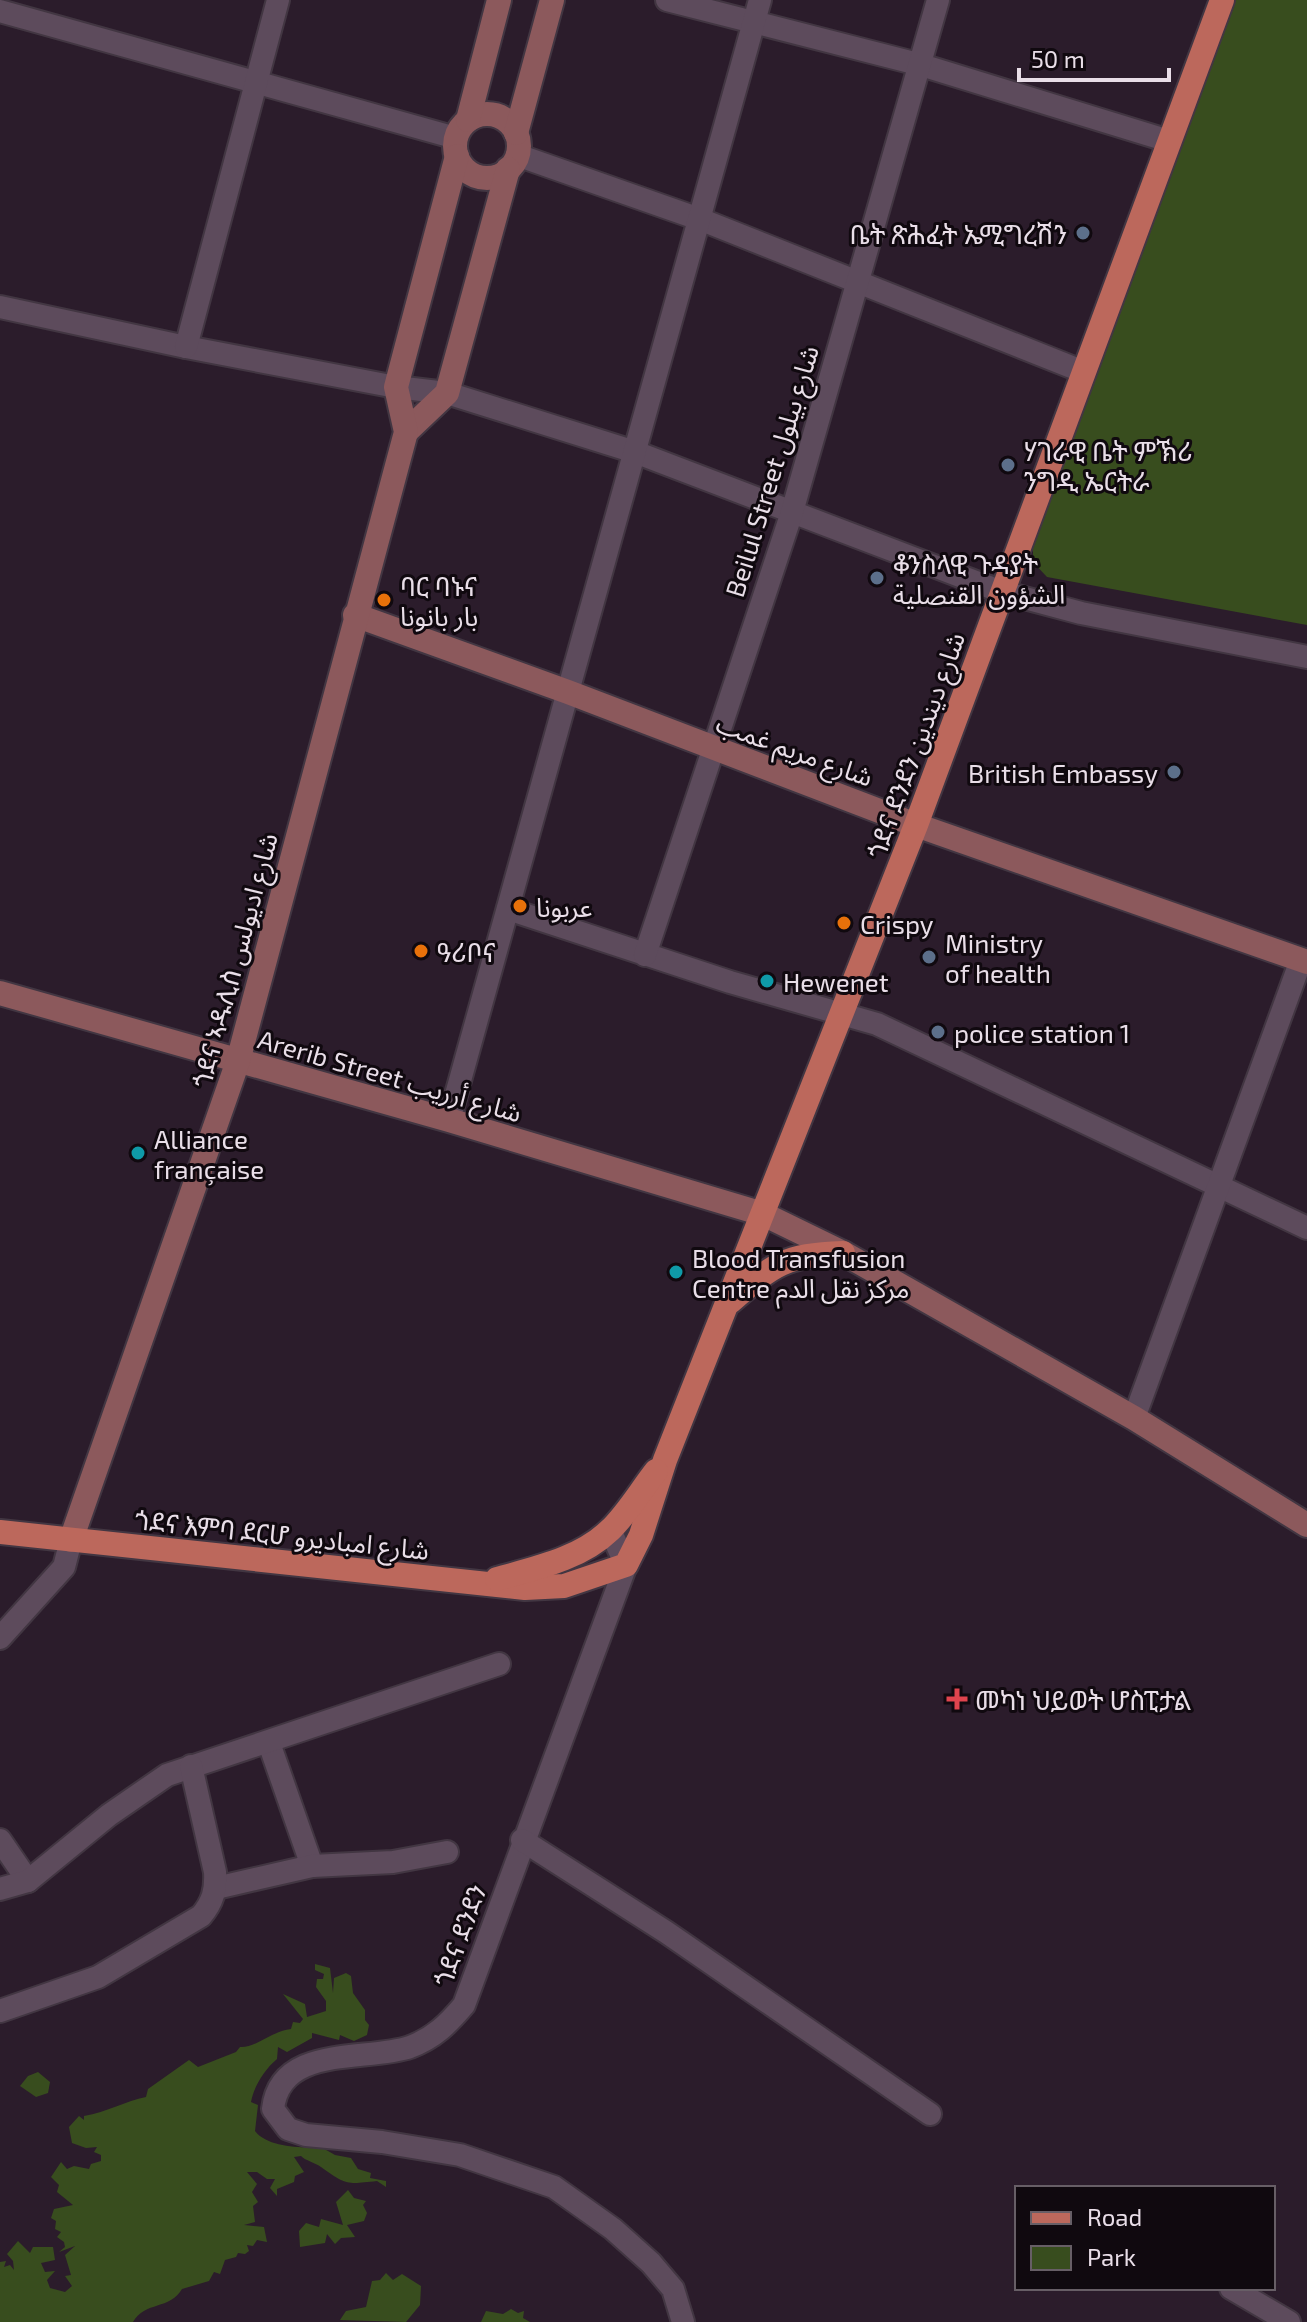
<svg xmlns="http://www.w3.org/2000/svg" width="1307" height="2322" viewBox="0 0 1307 2322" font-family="'Exo 2','Noto Sans Arabic','Noto Sans Ethiopic',sans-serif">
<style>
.green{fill:#384d1e}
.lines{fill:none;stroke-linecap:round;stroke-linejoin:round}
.street-casing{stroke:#423642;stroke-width:26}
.secondary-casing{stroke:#423642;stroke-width:28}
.primary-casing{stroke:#423642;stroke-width:28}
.street{stroke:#5d4b5c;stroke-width:22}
.secondary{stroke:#8c595c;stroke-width:24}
.primary{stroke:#bc685c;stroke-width:24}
.service-dot{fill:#5c6f8a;stroke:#10090f;stroke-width:3}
.food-dot{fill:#e8710a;stroke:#10090f;stroke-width:3}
.culture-dot{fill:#0f9aa8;stroke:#10090f;stroke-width:3}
.health-dot{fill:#e0444e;stroke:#10090f;stroke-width:3}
.labels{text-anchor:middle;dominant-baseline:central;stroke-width:6;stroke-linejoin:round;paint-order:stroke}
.poi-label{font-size:26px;fill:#e9dee8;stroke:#10090f;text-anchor:start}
.street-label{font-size:26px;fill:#e9dee8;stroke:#10090f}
</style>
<rect width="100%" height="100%" fill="#2b1c2b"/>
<!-- green -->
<g class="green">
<path d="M1235 0H1307V625L1047 577 1033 562V547Z"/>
<path d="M315 1964 330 1968 333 1993 334 1978 346 1973 351 1976 353 1993 365 2010V2020L369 2025 367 2035 354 2041 340 2035 339 2040 312 2033V2038L287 2052 278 2047 277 2059C265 2069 254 2086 251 2102L258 2105 255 2131C268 2148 303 2148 321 2147L335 2155 351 2158 358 2169 371 2173 370 2178 386 2181V2187L377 2181C348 2184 347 2186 321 2167 314 2162 306 2161 301 2156L294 2157 304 2172 295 2176 294 2182 277 2189V2196L270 2188 275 2179H267L257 2172H247L257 2184 252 2192 258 2202 253 2206 255 2222 244 2225 264 2227 267 2242 257 2240 253 2246 247 2245 249 2251 245 2254 238 2253 236 2257 225 2260 220 2274 214 2272 209 2281 182 2289C170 2310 145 2301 133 2322H0V2262L6 2261 4 2267 10 2265 14 2270 13 2261 7 2254 18 2241 30 2253 33 2247H53L55 2260 41 2263 45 2272 55 2271 47 2280 50 2288 65 2292 72 2286 65 2276 71 2275 65 2255 75 2246 59 2252 65 2247 64 2242 57 2237 61 2232 55 2229 56 2221 51 2218 54 2209 73 2205 57 2192 59 2185 51 2177 61 2162 67 2169 74 2166 89 2169 91 2164 101 2161V2155L94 2152 97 2147 86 2148 72 2143 69 2127 79 2116 84 2120V2116C107 2112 126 2101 146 2097L148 2089 189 2060 198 2067 236 2052 240 2047C256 2048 272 2031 291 2029L293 2022 300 2023 303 2019 283 1994 305 2004 307 2017 326 2011V2001L316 1987 317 1979H323L324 1974 315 1970Z"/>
<path d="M38 2072 50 2082 48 2093 36 2097 20 2086 28 2076Z"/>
<path d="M348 2190 354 2198 366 2201 363 2205 367 2213 364 2221 347 2225 355 2237 341 2238 335 2244 327 2234 325 2243 300 2247 299 2231 306 2223 319 2227 321 2219 343 2225 336 2202Z"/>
<path d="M386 2273 393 2280 402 2274 421 2286 420 2305 406 2322 340 2320 346 2311 366 2307 372 2281 380 2280Z"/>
<path d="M511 2309 518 2313 524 2311 523 2318 530 2322H481L486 2311 503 2314Z"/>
</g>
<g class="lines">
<defs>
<g id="street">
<path d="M667 0 918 64 1169 141"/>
<path d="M0 11 456 138"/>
<path d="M517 155 702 220 1084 372"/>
<path d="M0 307 186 347 396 387 447 393 635 452 1002 592 1081 613 1307 657"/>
<path d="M186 347 278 0"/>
<path d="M508 909 730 982 877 1024 1307 1228"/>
<path d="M645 955 792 512 938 0"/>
<path d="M449 1120 760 0"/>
<path d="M1134 1418 1301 960"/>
<path d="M610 1530 626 1565 464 2005C448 2024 434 2038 410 2047 366 2062 280 2044 273 2109L288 2129 306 2135 382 2142 460 2155 554 2187 613 2229 651 2263 673 2289 683 2322"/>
<path d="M0 1638 64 1567 71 1540"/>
<path d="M269 1743 312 1866"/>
<path d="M0 1840 28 1881"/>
<path d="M522 1840 666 1932 930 2114"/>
<path d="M216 1888 312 1866 393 1862 447 1852"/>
<path d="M0 1889 28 1881 109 1815 167 1775 499 1664"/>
<path d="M0 2011 98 1977 201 1916C213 1902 216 1890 215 1872L191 1766"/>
<path d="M1231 2288 1289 2322"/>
</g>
<g id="secondary">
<circle cx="487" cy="146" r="32"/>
<path d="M468 120 499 0"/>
<path d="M516 133 552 0"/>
<path d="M406 432 447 393 508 169"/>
<path d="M355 615 568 692 916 825 1307 962"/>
<path d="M0 993 449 1120 763 1214 843 1253 1134 1418 1307 1525"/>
<path d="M71 1540 238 1061 406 432 396 387 457 156"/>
</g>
<g id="primary">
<path d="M730 1302C774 1264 784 1255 843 1253"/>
<path d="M0 1532 525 1588 564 1586 626 1565 641 1535 665 1460 916 825 1222 0"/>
<path d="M497 1579C536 1568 580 1559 610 1530 627 1514 641 1490 656 1471"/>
</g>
</defs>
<!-- street casing -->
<use href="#street" class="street-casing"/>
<!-- secondary casing -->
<use href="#secondary" class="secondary-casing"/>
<!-- primary casing -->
<use href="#primary" class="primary-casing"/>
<!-- street -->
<use href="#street" class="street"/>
<!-- secondary -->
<use href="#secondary" class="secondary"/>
<!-- primary -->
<use href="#primary" class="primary"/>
</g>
<!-- markers -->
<g class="service-dot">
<circle cx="1083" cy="233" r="8"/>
<circle cx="1008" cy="465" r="8"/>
<circle cx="877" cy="578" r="8"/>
<circle cx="1174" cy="772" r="8"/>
<circle cx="929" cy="957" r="8"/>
<circle cx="938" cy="1032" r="8"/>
</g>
<g class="food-dot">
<circle cx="384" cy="600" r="8"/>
<circle cx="520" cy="906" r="8"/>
<circle cx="844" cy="923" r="8"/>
<circle cx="421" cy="951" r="8"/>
</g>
<g class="culture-dot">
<circle cx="767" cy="981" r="8"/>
<circle cx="138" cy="1153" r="8"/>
<circle cx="676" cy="1272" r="8"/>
</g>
<path class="health-dot" d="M953 1687h8v8h8v8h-8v8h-8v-8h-8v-8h8z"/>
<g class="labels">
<!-- poi labels -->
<g class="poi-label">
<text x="1067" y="233" text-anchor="end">ቤት ጽሕፈት ኤሚግረሽን</text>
<text x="1024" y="450">ሃገራዊ ቤት ምኽሪ<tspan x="1024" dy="30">ንግዲ ኤርትራ</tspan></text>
<text x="893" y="563">ቆንስላዊ ጉዳያት<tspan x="893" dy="30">الشؤون القنصلية</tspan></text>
<text x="400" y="585">ባር ባኑና<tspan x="400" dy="30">بار بانونا</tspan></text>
<text x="1158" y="772" text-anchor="end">British Embassy</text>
<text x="536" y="906">عربونا</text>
<text x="860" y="923">Crispy</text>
<text x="945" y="942">Ministry<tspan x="945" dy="30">of health</tspan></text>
<text x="437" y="951">ዓሪቦና</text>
<text x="783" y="981">Hewenet</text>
<text x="954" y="1032">police station 1</text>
<text x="154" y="1138">Alliance<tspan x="154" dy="30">française</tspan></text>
<text x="692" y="1257">Blood Transfusion<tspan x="692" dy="30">Centre مركز نقل الدم</tspan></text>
<text x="975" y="1699">መካነ ህይወት ሆስፒታል</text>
</g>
<!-- street labels -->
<g class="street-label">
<text transform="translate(771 471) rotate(-73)">Beilul Street شارع بيلول</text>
<text transform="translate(915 745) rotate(-70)">ጎደና ደንደን شارع ديندين</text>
<text transform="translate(795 749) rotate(20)">شارع مريم غمب</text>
<text transform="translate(234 960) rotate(-75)">ጎደና ኣዱሊስ شارع اديولس</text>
<text transform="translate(390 1075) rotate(16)">Arerib Street شارع أرريب</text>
<text transform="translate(282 1534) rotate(6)">ጎደና እምባ ደርሆ شارع امباديرو</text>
<text transform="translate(459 1935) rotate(-70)">ጎደና ደንደን</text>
</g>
</g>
<!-- legend -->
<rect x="1015" y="2186" width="260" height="104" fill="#10090f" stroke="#675e66" stroke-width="2"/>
<rect x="1031" y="2212" width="40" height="12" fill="#bc685c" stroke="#675e66" stroke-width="2"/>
<text x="1087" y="2226" font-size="24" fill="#e9dee8">Road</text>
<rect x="1031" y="2246" width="40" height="24" fill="#384d1e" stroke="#675e66" stroke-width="2"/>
<text x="1087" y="2266" font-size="24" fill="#e9dee8">Park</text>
<!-- scale -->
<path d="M1019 68v12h150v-12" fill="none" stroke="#e9dee8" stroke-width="4"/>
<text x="1031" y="68" font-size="24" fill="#e9dee8" stroke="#10090f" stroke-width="6" paint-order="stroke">50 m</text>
</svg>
